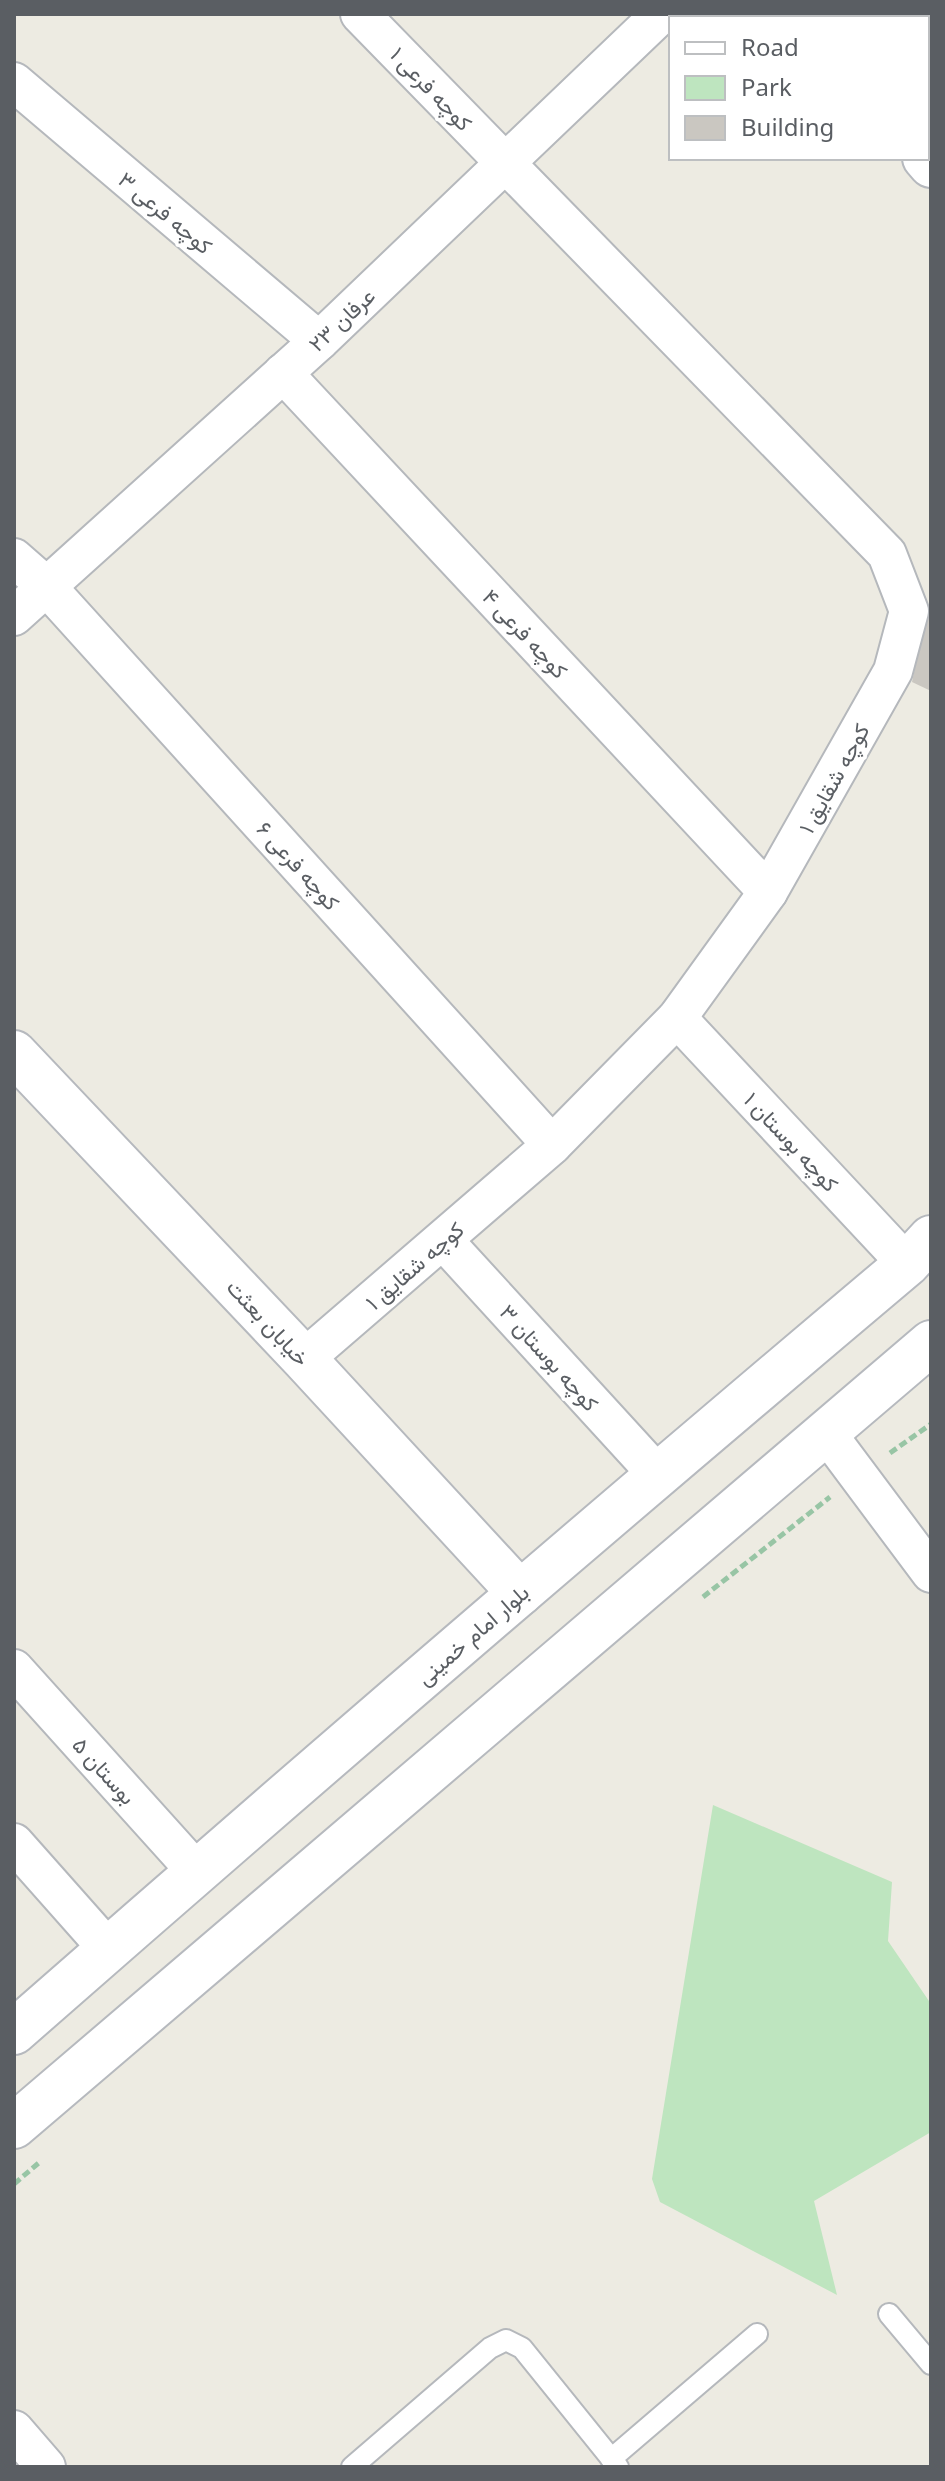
<svg xmlns="http://www.w3.org/2000/svg" width="945" height="2481" viewBox="0 0 945 2481" font-family="'Noto Sans',Vazirmatn,sans-serif">
<style>
.green{fill:#bee5bf}
.building{fill:#cac7c1}
.lines{fill:none;stroke-linecap:round;stroke-linejoin:round}
.lane-casing{stroke:#b5b8bc;stroke-width:24}
.street-casing{stroke:#b5b8bc;stroke-width:42}
.secondary-casing{stroke:#b6b9be;stroke-width:48}
.path{stroke:#98c5a5;stroke-width:5;stroke-dasharray:8 4;stroke-linecap:butt}
.lane{stroke:#fff;stroke-width:20}
.street{stroke:#fff;stroke-width:38}
.secondary{stroke:#fff;stroke-width:44}
.labels{text-anchor:middle;dominant-baseline:central;stroke-width:7;stroke-linejoin:round;paint-order:stroke}
.street-label{font-size:22px;fill:#5a5e63;stroke:#fff}
</style>
<rect width="100%" height="100%" fill="#edebe2"/>
<!-- green -->
<path class="green" d="M713 1805 892 1882 888 1941 931 2004V2132L814 2201 837 2295 660 2202 652 2179Z"/>
<!-- building -->
<path class="building" d="M926 614 931 616V691L912 682Z"/>
<g class="lines">
<defs>
<g id="lane">
<path d="M889 2314 931 2364"/>
<path d="M611 2459 757 2334"/>
<path d="M352 2467 490 2348 506 2340 522 2348 618 2467"/>
</g>
<g id="street">
<path d="M913 18 918 14"/>
<path d="M14 82 319 341"/>
<path d="M283 373 768 892"/>
<path d="M14 558 46 586 552 1145"/>
<path d="M14 616 319 341 661 14"/>
<path d="M677 1018 907 1264"/>
<path d="M443 1240 657 1474"/>
<path d="M304 1359 552 1145 677 1018 768 892 893 671 909 611 887 554 360 14"/>
<path d="M825 1431 931 1573"/>
<path d="M14 1669 196 1871"/>
<path d="M14 1843 108 1949"/>
<path d="M14 2430 46 2467"/>
</g>
<g id="secondary">
<path d="M788 14 791 18"/>
<path d="M876 14 880 18"/>
<path d="M927 68 931 72"/>
<path d="M925 158 931 165"/>
<path d="M14 1053 304 1359 520 1593"/>
<path d="M14 2032C309 1773 607 1517 907 1264L931 1238"/>
<path d="M14 2126 931 1343"/>
</g>
</defs>
<!-- lane casing -->
<use href="#lane" class="lane-casing"/>
<!-- street casing -->
<use href="#street" class="street-casing"/>
<!-- secondary casing -->
<use href="#secondary" class="secondary-casing"/>
<!-- path -->
<g class="path">
<path d="M890 1453 931 1424"/>
<path d="M703 1597 830 1497"/>
<path d="M14 2184 41 2161"/>
</g>
<!-- lane -->
<use href="#lane" class="lane"/>
<!-- street -->
<use href="#street" class="street"/>
<!-- secondary -->
<use href="#secondary" class="secondary"/>
</g>
<g class="labels">
<!-- street labels -->
<g class="street-label">
<text transform="translate(432 88) rotate(46)">کوچه فرعی ۱</text>
<text transform="translate(166 212) rotate(40)">کوچه فرعی ۳</text>
<text transform="translate(341 319) rotate(-43)">عرفان ۲۳</text>
<text transform="translate(526 633) rotate(47)">کوچه فرعی ۴</text>
<text transform="translate(833 778) rotate(-61)">کوچه شقایق ۱</text>
<text transform="translate(299 865) rotate(48)">کوچه فرعی ۶</text>
<text transform="translate(792 1141) rotate(47)">کوچه بوستان ۱</text>
<text transform="translate(414 1265) rotate(-41)">کوچه شقایق ۱</text>
<text transform="translate(269 1322) rotate(47)">خیابان بعثت</text>
<text transform="translate(550 1357) rotate(48)">کوچه بوستان ۳</text>
<text transform="translate(472 1634) rotate(-41)">بلوار امام خمینی</text>
<text transform="translate(105 1770) rotate(48)">بوستان ۵</text>
</g>
</g>
<!-- border -->
<rect width="945" height="2481" fill="none" stroke="#5a5e63" stroke-width="32"/>
<!-- legend -->
<rect x="669" y="16" width="260" height="144" fill="#ffffff" stroke="#bdbfc1" stroke-width="2"/>
<rect x="685" y="42" width="40" height="12" fill="#ffffff" stroke="#bdbfc1" stroke-width="2"/>
<text x="741" y="56" font-size="24" fill="#5a5e63">Road</text>
<rect x="685" y="76" width="40" height="24" fill="#bee5bf" stroke="#bdbfc1" stroke-width="2"/>
<text x="741" y="96" font-size="24" fill="#5a5e63">Park</text>
<rect x="685" y="116" width="40" height="24" fill="#cac7c1" stroke="#bdbfc1" stroke-width="2"/>
<text x="741" y="136" font-size="24" fill="#5a5e63">Building</text>
</svg>
